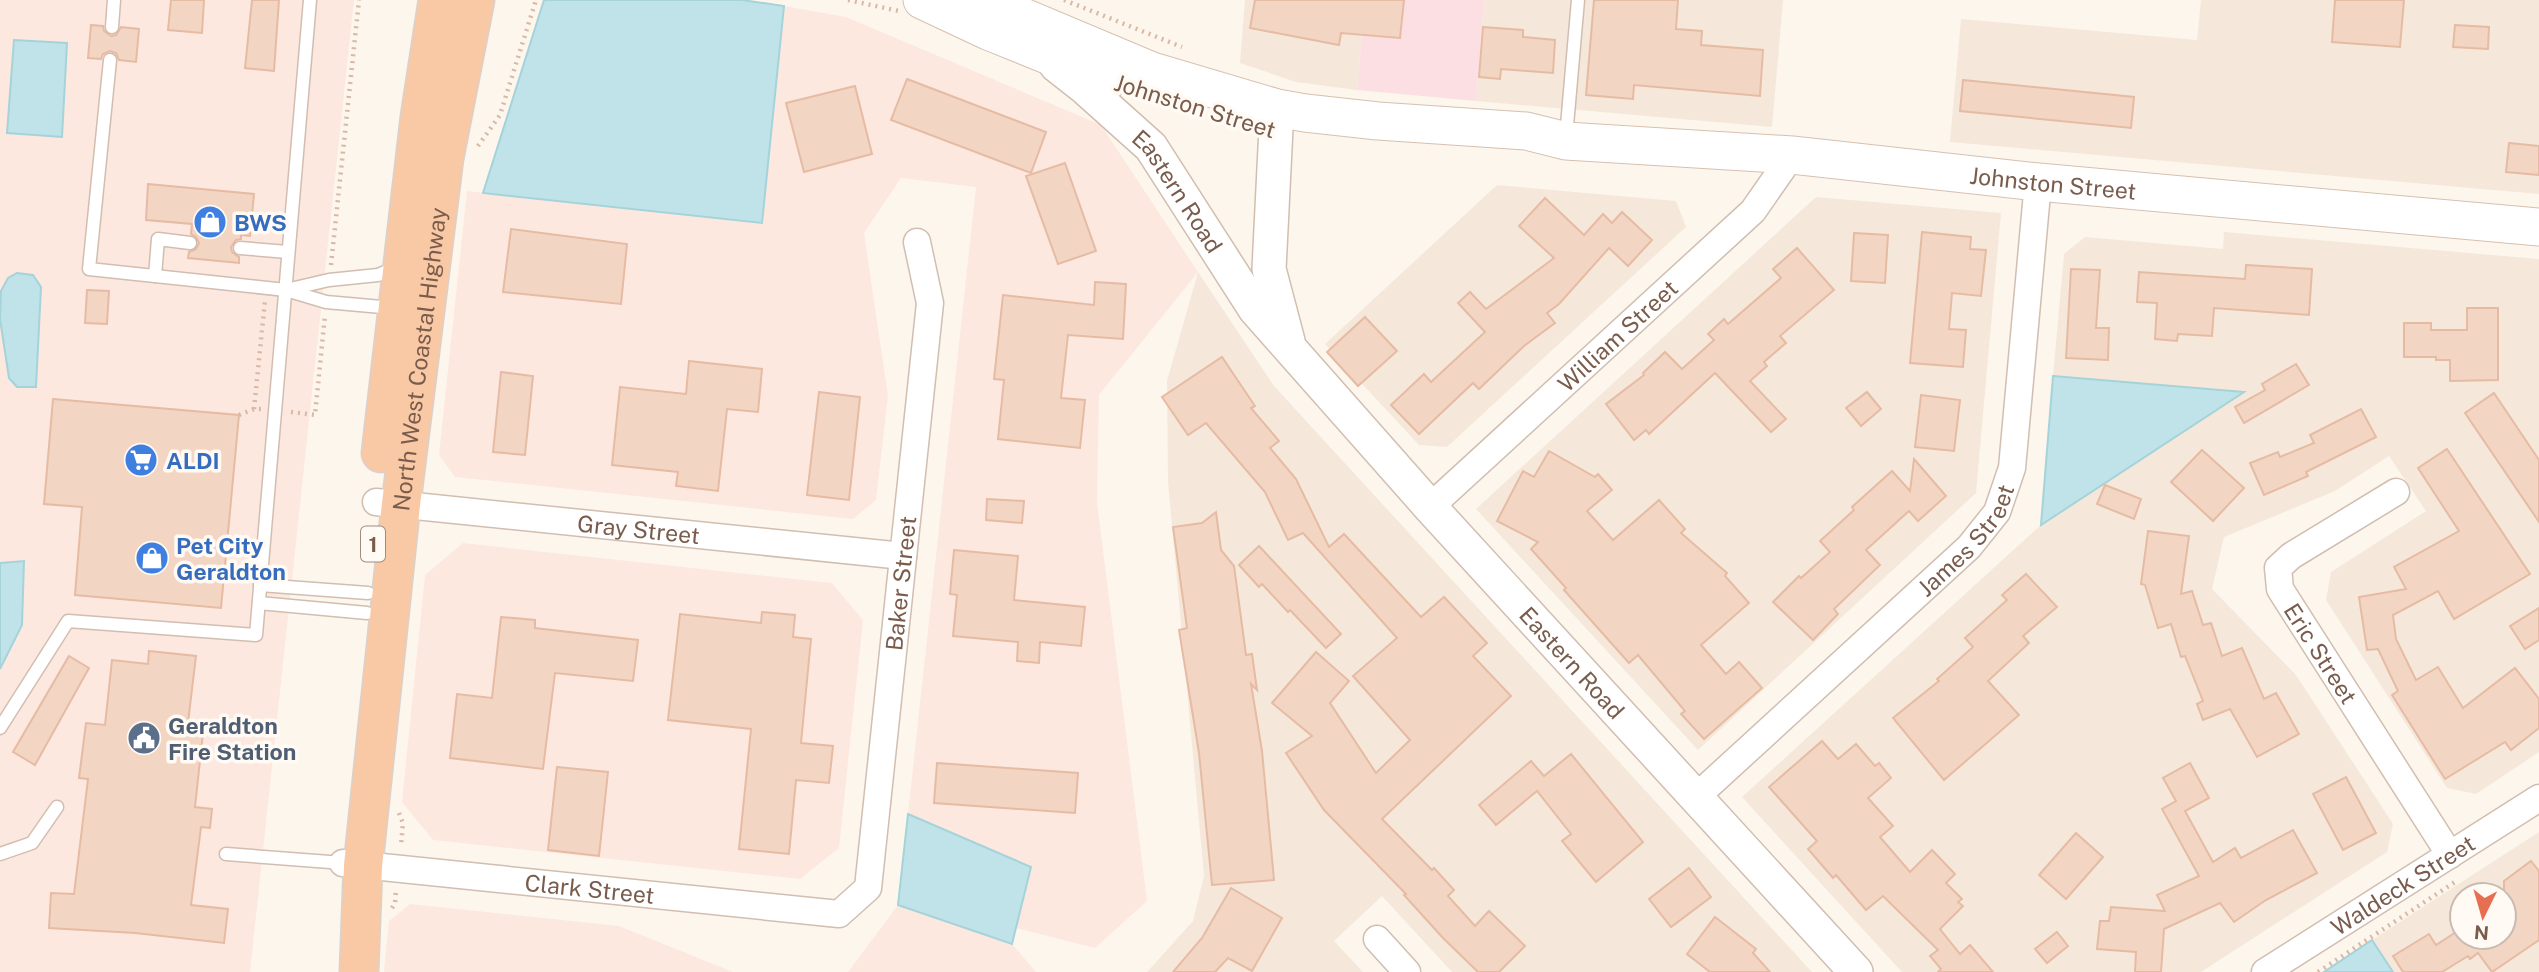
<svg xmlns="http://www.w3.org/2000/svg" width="2539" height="972" viewBox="0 0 2539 972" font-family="'Public Sans',sans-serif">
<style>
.residential{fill:#f5e8da;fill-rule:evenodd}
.commercial{fill:#fde8e0}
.medical{fill:#fbdfe3}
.water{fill:#bfe3e8;stroke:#a5d3da;stroke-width:2}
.building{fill:#f3d5c3;stroke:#e6bba3;stroke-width:2}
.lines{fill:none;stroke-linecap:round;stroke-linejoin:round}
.service-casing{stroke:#d1beb0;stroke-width:15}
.minor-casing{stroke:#d1beb0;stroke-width:29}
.tertiary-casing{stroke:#d1beb0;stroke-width:36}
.secondary-casing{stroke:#d6c0b0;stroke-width:39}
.trunk-casing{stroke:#dad1cd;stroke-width:41}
.path{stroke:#d9b8a5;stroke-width:4.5;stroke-dasharray:2 5;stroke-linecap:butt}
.service{stroke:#fff;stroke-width:12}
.minor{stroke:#fff;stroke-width:26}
.tertiary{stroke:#fff;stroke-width:33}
.secondary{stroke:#fff;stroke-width:37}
.trunk{stroke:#f9c8a4;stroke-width:38}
.labels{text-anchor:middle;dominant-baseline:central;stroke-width:7;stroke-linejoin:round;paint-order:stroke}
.shield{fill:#fffaf3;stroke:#a28b7f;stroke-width:2}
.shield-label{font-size:21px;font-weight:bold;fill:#7a5c4d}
.street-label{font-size:23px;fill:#7a5c4d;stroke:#fffaf3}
.shop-label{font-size:23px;font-weight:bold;fill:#366cbe;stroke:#fffaf3;text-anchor:start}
.service-label{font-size:23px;font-weight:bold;fill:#4e5e75;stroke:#fffaf3;text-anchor:start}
</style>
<rect width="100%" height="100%" fill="#fdf6ec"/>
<!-- residential -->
<g class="residential">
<path d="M1245 0H1365L1357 90 1296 82 1240 63Z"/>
<path d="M1484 0H1783L1772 127 1476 101Z"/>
<path d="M2201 0H2539V194L1950 142 1961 19 2197 40Z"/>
<path d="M1497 185 1676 201 1686 227 1447 447 1419 445 1325 344Z"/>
<path d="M1816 197 2001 213 1976 493 1698 750 1476 509Z"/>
<path d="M2224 232 2539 259V752L2476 794 2447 788 2326 600 2331 572 2426 511 2389 456 2335 491 2224 537 2212 589 2296 675 2393 824 2387 852 2201 972H1902L1742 797 2041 525 2243 393 2053 376 2064 254 2085 237 2223 249Z"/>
<path d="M1198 272 1274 386 1812 972H1452L1382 896 1334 941 1363 972H1147L1193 921 1204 876 1168 482 1167 381Z"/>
<path d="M2539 832V972H2393L2372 940ZM2462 895H2504V937H2462Z"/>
</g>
<!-- commercial -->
<g class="commercial">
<path d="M0 0H354L250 972H0Z"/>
<path d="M784 6 846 17 1101 125 1198 272 1099 395 1097 502 1147 901 1095 948 1016 928 1031 867 908 814 976 187 901 178 864 233 888 396 876 500 853 519 455 477 439 455 467 191 762 223Z"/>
<path d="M463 543 832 583 863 620 839 848 800 879 433 840 402 802 425 575Z"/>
<path d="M410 904 619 926 733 972H384L389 921Z"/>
<path d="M898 905 1012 944 1036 972H848Z"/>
</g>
<!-- medical -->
<path class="medical" d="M1365 0H1484L1476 101 1357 90Z"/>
<!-- water -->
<g class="water">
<path d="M544 0H742L784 6 762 223 483 193Z"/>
<path d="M14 40 67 43 62 137 7 133Z"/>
<path d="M17 273 33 275 41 287 36 387H17L9 378 0 319 1 291 8 278Z"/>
<path d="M2053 376 2244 392 2041 525Z"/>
<path d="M24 561 22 625 0 669V563Z"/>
<path d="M908 814 1031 867 1012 944 898 905Z"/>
<path d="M2372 940 2393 972H2324Z"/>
</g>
<!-- building -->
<g class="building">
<path d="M171 0H204L202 33 168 30Z"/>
<path d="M252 0H279L274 71 245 68Z"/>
<path d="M1255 0H1404L1400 38 1341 33 1339 45 1250 28Z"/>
<path d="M1594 0H1678L1676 29 1702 31 1701 45 1763 50 1760 96 1634 85 1633 99 1586 95Z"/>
<path d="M2335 0H2404L2400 47 2332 42Z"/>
<path d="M91 25 103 26 104 31 111 36 116 35 121 27 139 29 136 62 119 60 116 53 110 51 103 54 101 59 88 58Z"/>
<path d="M2455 25 2489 27 2488 49 2453 47Z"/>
<path d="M1483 27 1523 30V37L1555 40 1553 73 1501 69 1500 79 1479 77Z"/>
<path d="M907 79 1046 132 1031 173 891 120Z"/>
<path d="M1963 80 2134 97 2131 128 1960 111Z"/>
<path d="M855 86 872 154 804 172 786 103Z"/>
<path d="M2509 143 2539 146V175L2506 172Z"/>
<path d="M1065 163 1096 251 1058 264 1026 176Z"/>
<path d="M148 184 254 194 250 236 241 235V239L236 240 231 247 232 252 239 257V263L188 258 189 252 196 249 199 243 196 237 191 234 192 224 146 220Z"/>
<path d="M1545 198 1584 235 1603 214 1612 223 1622 212 1652 240 1628 266 1609 248 1559 304 1547 313 1555 323 1524 346 1479 389 1473 383 1419 434 1391 405 1424 374 1431 382 1485 332 1458 303 1470 292 1486 309 1554 258 1519 226Z"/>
<path d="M511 229 627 244 621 304 503 292Z"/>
<path d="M1922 232 1971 237 1970 249 1986 250 1981 296 1952 293 1949 329 1966 330 1963 367 1910 363Z"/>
<path d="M1854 233 1888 235 1885 283 1851 281Z"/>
<path d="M1797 248 1834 290 1780 336 1786 343 1764 362 1767 366 1750 381 1786 419 1771 432 1715 373 1649 434 1646 430 1634 440 1606 404 1644 375 1643 373 1665 352 1682 369 1714 340 1708 334 1724 319 1728 324 1781 278 1773 269Z"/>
<path d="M2246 265 2312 269 2309 315 2214 308 2212 336 2178 334 2177 341 2155 339 2157 303 2137 302 2139 272 2245 279Z"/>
<path d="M2071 269 2100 270 2096 328H2109L2108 360 2066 358Z"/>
<path d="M1095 282 1126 284 1123 339 1068 335 1061 398 1085 400 1080 448 998 439 1004 380 994 379 1003 295 1094 305Z"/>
<path d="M87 290 109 291 107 324 85 323Z"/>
<path d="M2467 308H2498V380L2450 381V360H2436V357H2404V323H2431V330H2467Z"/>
<path d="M1365 317 1397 351 1358 386 1327 352Z"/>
<path d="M1222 357 1255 406 1251 408 1279 441 1270 448 1296 479 1329 547 1344 534 1421 617 1444 597 1487 643 1473 656 1511 696 1382 819 1432 870 1434 868 1454 890 1448 896 1475 926 1489 911 1525 946 1499 972H1478L1443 938 1404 895 1406 894 1324 810 1286 753 1312 736 1272 703 1316 652 1349 681 1330 703 1376 773 1410 740 1353 676 1397 638 1303 533 1288 540 1265 492 1206 423 1188 435 1162 397Z"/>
<path d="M689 361 762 369 758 412 727 409 718 491 676 486 678 472 612 465 620 387 686 394Z"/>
<path d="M2296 364 2309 385 2244 423 2235 407 2265 390 2262 384Z"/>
<path d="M501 372 533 376 525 455 493 452Z"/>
<path d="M819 392 860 397 849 500 807 495Z"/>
<path d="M1867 392 1881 409 1861 426 1846 408Z"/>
<path d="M2494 393 2539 460V522L2465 413Z"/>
<path d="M1921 395 1960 400 1954 451 1915 447Z"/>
<path d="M53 399 239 415 221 608 75 595 82 507 44 504Z"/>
<path d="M2361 409 2376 437 2306 472 2308 476 2264 495 2250 463 2278 452 2280 457 2314 443 2310 435Z"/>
<path d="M2447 449 2530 574 2454 619 2438 591 2393 615 2396 639 2416 680 2438 667 2463 708 2515 668 2539 699V728L2511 750 2505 742 2445 779 2392 695 2398 691 2378 649 2367 650 2359 597 2406 589 2394 567 2459 531 2418 468Z"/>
<path d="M2202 450 2244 488 2213 521 2171 482Z"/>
<path d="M1549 451 1595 477 1598 474 1612 490 1587 511 1613 540 1659 500 1685 529 1681 533 1727 573 1725 576 1749 603 1701 645 1726 674 1739 662 1762 688 1704 739 1681 714 1685 711 1638 655 1629 663 1564 590 1566 588 1531 549 1538 542 1497 521 1523 471 1534 477Z"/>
<path d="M1914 459 1946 496 1918 521 1909 511 1866 550 1880 565 1834 609 1838 614 1813 640 1773 602 1799 576 1801 578 1830 552 1820 541 1854 510 1852 507 1892 471 1910 491Z"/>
<path d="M2105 485 2141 499 2134 519 2097 504Z"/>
<path d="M987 499 1024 501 1022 523 986 520Z"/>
<path d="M1216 512 1221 550 1234 566 1246 655 1252 654 1257 690 1251 684 1262 751 1274 880 1212 885 1199 753 1179 630 1187 628 1173 527 1202 523Z"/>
<path d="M2148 531 2189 536 2181 594 2192 591 2203 625 2211 623 2222 656 2242 648 2264 699 2276 693 2299 734 2257 757 2230 709 2203 720 2197 704 2203 701 2185 656 2181 657 2171 624 2158 628 2145 585 2141 584Z"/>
<path d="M1259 546 1341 634 1326 648 1290 610 1288 612 1262 584 1259 587 1239 565Z"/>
<path d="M954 550 1018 556 1014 600 1085 607 1081 646 1040 642 1039 663 1017 661 1018 642 953 636 957 595 950 594Z"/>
<path d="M2026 574 2057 607 2023 636 2029 643 1988 681 2019 715 1944 780 1893 718 1939 681 1937 679 1973 647 1965 638 2007 600 2002 595Z"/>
<path d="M2539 608V640L2525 649 2510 626Z"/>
<path d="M762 612 795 615 793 637 811 639 801 743 833 746 829 783 796 780 789 854 739 849 751 729 668 720 680 614 761 623Z"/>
<path d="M501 617 535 620V628L638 640 633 681 555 673 543 769 450 758 457 694 492 698Z"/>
<path d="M149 651 196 656 187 731 203 733 195 807 212 809 210 828 201 827 191 905 228 909 224 943 135 933 49 928 51 893 74 894 88 779 79 778 86 723 105 725 112 660 148 664Z"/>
<path d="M69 656 89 668 35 765 13 752Z"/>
<path d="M1822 741 1838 759 1856 744 1875 766 1879 763 1891 778 1868 798 1893 826 1880 837 1910 872 1932 850 1955 874 1946 883 1962 899 1958 902 1963 906 1940 929 1960 954 1970 945 1993 972H1938L1941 969 1930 956 1938 950 1883 896 1866 910 1836 875 1833 878 1808 849 1817 841 1769 787Z"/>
<path d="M1571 754 1643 842 1596 882 1562 841 1571 834 1537 791 1496 825 1479 805 1531 761 1544 776Z"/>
<path d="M937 763 1078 773 1075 813 934 803Z"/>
<path d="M2190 763 2209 798 2185 811 2213 862 2235 848 2241 858 2293 830 2317 873 2266 900 2234 922 2220 903 2164 929 2161 972H2135L2136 952 2097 949 2100 921H2109L2111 907 2165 911 2157 895 2199 876 2162 809 2176 801 2163 778Z"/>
<path d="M557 767 608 772 599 856 548 850Z"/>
<path d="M2346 777 2376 833 2343 850 2313 794Z"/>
<path d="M2076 833 2103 857 2066 899 2039 875Z"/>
<path d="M2531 861 2539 871V940L2492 972 2478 953 2470 959 2468 956 2442 972H2403L2393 956 2429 934 2436 945 2462 928V937H2504V881Z"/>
<path d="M1689 868 1711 897 1671 927 1649 899Z"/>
<path d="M1231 888 1282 918 1252 971 1228 958 1215 972H1173L1202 938Z"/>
<path d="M1715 917 1756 949 1753 953 1770 972H1710L1687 954Z"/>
<path d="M2057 932 2068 946 2047 963 2035 949Z"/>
</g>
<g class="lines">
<defs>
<g id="service">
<path d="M112 27 114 0"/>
<path d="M110 60 89 269 286 290 326 302 393 308"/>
<path d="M1566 137 1578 0"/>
<path d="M240 248 288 252"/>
<path d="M155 276 158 239 190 243"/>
<path d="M286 290 329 280 378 275 397 267"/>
<path d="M260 585 368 593"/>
<path d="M259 603 367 613"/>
<path d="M0 728 68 621 256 635 310 0"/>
<path d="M0 854 32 843 57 807"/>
<path d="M226 854 343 863"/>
</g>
<g id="minor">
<path id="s1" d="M2396 492 2291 556 2278 568 2280 589 2450 855"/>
<path id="s2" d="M376 502 903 556"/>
<path id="s3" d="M1430 507 1753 211 1792 155"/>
<path id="s4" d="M1696 797 1969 547 1997 512 2012 468 2038 182"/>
<path id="s5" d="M343 863 839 914 868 888 930 303 917 242"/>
<path d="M1377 939 1407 972"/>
<path id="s6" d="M2265 972 2539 798"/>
</g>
<g id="tertiary">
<path id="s7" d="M1056 65 1084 87 1151 147 1255 309 1430 507 1856 972"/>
<path d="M1277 108 1269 269 1288 341"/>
</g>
<g id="secondary">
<path d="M922 0 988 31 1109 80"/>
<path id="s8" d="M983 0 1152 71 1277 108 1305 113 1378 121 1526 131 1566 141 1792 155 2038 182 2539 227"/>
</g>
<g id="trunk">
<path d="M381 453 420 117 438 0"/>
<path id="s9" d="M359 972 363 866 401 504 444 158 475 0"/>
</g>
</defs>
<!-- service casing -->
<use href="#service" class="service-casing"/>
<!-- minor casing -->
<use href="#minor" class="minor-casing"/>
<!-- tertiary casing -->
<use href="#tertiary" class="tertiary-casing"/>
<!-- secondary casing -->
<use href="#secondary" class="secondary-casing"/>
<!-- trunk casing -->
<use href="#trunk" class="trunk-casing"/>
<!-- path -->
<g class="path">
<path d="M848 0 899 11"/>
<path d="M1064 0 1182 47"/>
<path d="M478 146 500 115 536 0"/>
<path d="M331 265 359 0"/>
<path d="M254 409 265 301"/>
<path d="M291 412 315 415 325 315"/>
<path d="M239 415 254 409H261"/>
<path d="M399 813 403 823 401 846"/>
<path d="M392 908 395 904 396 889"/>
<path d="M2318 972 2455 882"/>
</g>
<!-- service -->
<use href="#service" class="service"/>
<!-- minor -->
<use href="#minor" class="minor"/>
<!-- tertiary -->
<use href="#tertiary" class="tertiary"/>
<!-- secondary -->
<use href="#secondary" class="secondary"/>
<!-- trunk -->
<use href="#trunk" class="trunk"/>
</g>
<!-- icons -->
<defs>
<symbol id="shop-disc" viewBox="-11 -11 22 22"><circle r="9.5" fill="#3f7fe0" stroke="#fffaf3"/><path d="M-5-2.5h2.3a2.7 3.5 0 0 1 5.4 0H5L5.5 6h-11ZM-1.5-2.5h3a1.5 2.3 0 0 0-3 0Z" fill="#fff"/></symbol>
<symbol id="supermarket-disc" viewBox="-11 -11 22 22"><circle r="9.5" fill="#3f7fe0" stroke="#fffaf3"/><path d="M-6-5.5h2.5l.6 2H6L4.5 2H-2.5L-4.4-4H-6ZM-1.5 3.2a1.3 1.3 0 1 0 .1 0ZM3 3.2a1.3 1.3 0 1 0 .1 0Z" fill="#fff"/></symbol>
<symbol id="civic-disc" viewBox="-11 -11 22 22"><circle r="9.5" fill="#5c6f8a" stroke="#fffaf3"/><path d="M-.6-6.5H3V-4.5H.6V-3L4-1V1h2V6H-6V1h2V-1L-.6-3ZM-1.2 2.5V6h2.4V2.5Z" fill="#fff"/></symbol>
</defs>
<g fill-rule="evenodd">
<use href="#shop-disc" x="191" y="203" width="38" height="38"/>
<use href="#supermarket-disc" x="122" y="441" width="38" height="38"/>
<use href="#shop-disc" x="133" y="539" width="38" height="38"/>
<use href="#civic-disc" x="125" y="719" width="38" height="38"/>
</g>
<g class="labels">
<!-- shield labels -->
<rect class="shield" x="361" y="526.5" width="24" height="35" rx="5"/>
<g class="shield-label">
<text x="373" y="544">1</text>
</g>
<!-- street labels -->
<g class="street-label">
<text transform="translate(1195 106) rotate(17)">Johnston Street</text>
<text stroke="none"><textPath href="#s8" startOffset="1094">Johnston Street</textPath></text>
<text stroke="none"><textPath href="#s7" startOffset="177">Eastern Road</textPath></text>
<text stroke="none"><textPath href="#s3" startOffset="254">William Street</textPath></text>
<text stroke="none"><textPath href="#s9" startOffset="616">North West Coastal Highway</textPath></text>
<text stroke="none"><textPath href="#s2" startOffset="264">Gray Street</textPath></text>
<text stroke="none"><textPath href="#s4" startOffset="374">James Street</textPath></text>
<text stroke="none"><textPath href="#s5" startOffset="844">Baker Street</textPath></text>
<text stroke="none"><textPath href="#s1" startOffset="238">Eric Street</textPath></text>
<text stroke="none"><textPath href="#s7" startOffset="793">Eastern Road</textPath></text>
<text stroke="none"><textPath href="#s6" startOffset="163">Waldeck Street</textPath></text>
<text stroke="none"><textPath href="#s5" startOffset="248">Clark Street</textPath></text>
</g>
<!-- shop labels -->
<g class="shop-label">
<text x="234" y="222">BWS</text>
<text x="166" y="460">ALDI</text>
<text x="176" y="545">Pet City<tspan x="176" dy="26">Geraldton</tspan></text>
</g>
<!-- service labels -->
<g class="service-label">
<text x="168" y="725">Geraldton<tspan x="168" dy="26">Fire Station</tspan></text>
</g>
</g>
<!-- north arrow -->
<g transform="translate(2483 916) rotate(185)"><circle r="33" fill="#fffaf3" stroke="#cabbb1" stroke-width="2"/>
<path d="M0-5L12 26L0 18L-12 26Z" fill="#e76f51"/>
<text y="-10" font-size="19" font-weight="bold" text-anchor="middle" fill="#7a5c4d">N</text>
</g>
</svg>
